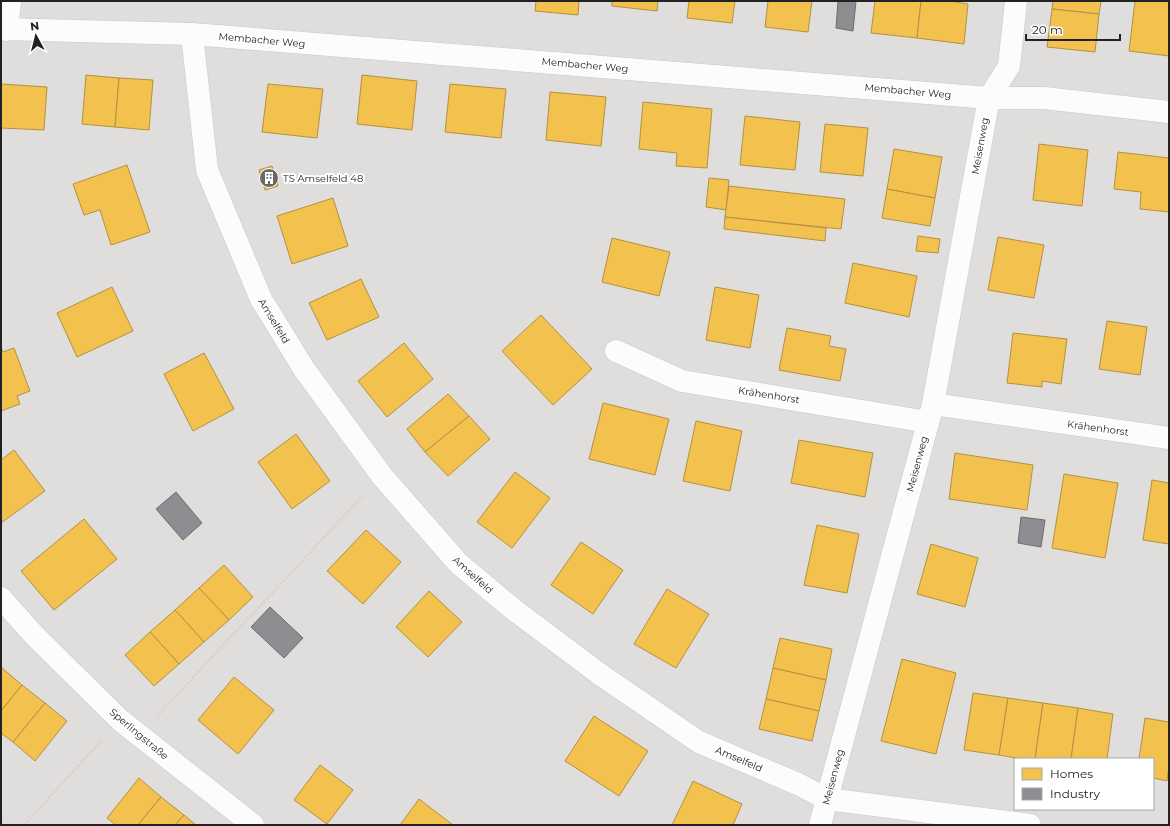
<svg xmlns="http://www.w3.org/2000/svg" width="1170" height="826" viewBox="0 0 1170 826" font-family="Montserrat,sans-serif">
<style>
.residential{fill:#dfdedc;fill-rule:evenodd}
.homes{fill:#f2c14e;stroke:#b49141}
.industry{fill:#8d8d92;stroke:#6d6d70}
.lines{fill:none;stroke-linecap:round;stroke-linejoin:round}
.minor-casing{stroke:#c9c8c7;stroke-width:23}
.path{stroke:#dccecd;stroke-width:2.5;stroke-dasharray:2 2;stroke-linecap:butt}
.minor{stroke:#fdfcfc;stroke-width:22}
.labels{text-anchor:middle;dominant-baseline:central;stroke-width:4;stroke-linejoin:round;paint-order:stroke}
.street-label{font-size:10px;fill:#222;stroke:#fff}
.poi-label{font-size:10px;fill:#222;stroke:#fff;text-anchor:start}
</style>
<rect width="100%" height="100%" fill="#f0eeeb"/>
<!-- residential -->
<path class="residential" d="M1 1H1169V825H1ZM1015 759H1153V809H1015Z"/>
<!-- homes -->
<g class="homes">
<path d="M536 1H579L578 15 535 11Z"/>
<path d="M612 1H658L657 11 612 6Z"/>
<path d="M689 1H735L732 23 687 18Z"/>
<path d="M768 1H812L808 32 765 27Z"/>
<path d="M875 1H921L917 38 871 33Z"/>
<path d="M921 1H949L968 4 964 44 917 38Z"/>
<path d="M1053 1H1101L1099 14 1052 9Z"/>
<path d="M1135 1H1169V56L1129 51Z"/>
<path d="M1052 9 1099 14 1095 52 1047 47Z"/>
<path d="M86 75 119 78 115 127 82 124Z"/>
<path d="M362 75 417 81 412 130 357 124Z"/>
<path d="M119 78 153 80 149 130 115 127Z"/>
<path d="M1 84 47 87 44 130 1 128Z"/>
<path d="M268 84 323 89 317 138 262 132Z"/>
<path d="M450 84 506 89 501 138 445 132Z"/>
<path d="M550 92 606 97 601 146 546 140Z"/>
<path d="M643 102 712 109 707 168 676 166 677 153 639 149Z"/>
<path d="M745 116 800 122 795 170 740 165Z"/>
<path d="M825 124 868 128 863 176 820 172Z"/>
<path d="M1039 144 1088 150 1082 206 1033 200Z"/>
<path d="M894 149 942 157 935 198 887 189Z"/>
<path d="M1118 152 1169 158V212L1140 209 1141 192 1114 189Z"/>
<path d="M127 165 150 232 111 245 100 210 84 215 73 184Z"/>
<path d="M272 166 278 186 265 190 259 170Z"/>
<path d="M709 178 729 180 726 210 706 207Z"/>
<path d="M729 186 845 199 841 229 725 217Z"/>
<path d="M887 189 935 198 930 226 882 218Z"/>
<path d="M333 198 348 246 292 264 277 216Z"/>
<path d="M725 217 826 228 825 241 724 229Z"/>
<path d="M918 236 940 239 938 253 916 251Z"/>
<path d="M998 237 1044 245 1034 298 988 290Z"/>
<path d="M612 238 670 252 659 296 602 282Z"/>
<path d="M853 263 917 276 909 317 845 303Z"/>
<path d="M361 279 379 317 327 340 309 303Z"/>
<path d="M112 287 133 331 77 357 57 313Z"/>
<path d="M715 287 759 295 750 348 706 340Z"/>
<path d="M541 315 592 369 553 405 502 351Z"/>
<path d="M1107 321 1147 327 1140 375 1099 369Z"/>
<path d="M787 328 831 336 829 346 846 349 840 381 779 370Z"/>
<path d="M1013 333 1067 339 1061 384 1042 381V387L1007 383Z"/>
<path d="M404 343 433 379 387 417 358 381Z"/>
<path d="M1 347 3 352 14 348 30 391 17 396 20 404 1 411Z"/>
<path d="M204 353 234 409 193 431 164 374Z"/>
<path d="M448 394 469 416 425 452 407 429Z"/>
<path d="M603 403 669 419 655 475 589 459Z"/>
<path d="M469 416 490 439 448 476 425 452Z"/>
<path d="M696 421 742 431 730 491 683 481Z"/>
<path d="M296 434 330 481 292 509 258 462Z"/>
<path d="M799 440 873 453 865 497 791 483Z"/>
<path d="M14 450 45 491 1 523V460Z"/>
<path d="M955 453 1033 465 1027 510 949 499Z"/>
<path d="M515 472 550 498 512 548 477 522Z"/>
<path d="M1064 474 1118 483 1105 558 1052 548Z"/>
<path d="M1152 480 1169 483V544L1143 540Z"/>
<path d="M84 519 117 559 54 610 21 571Z"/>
<path d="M817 525 859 534 847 593 804 585Z"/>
<path d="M366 530 401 562 363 604 327 571Z"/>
<path d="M581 542 623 570 593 614 551 585Z"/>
<path d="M931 544 978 558 965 607 917 594Z"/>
<path d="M224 565 253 597 229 620 199 588Z"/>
<path d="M199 588 229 620 204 642 175 610Z"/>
<path d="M667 589 709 614 676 668 634 644Z"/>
<path d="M429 591 462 622 428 657 396 627Z"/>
<path d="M175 610 204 642 179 664 150 632Z"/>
<path d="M150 632 179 664 154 686 125 655Z"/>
<path d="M780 638 832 649 826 680 773 668Z"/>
<path d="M902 659 956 673 936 754 881 741Z"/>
<path d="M1 667 22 685 1 711Z"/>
<path d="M773 668 826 680 819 711 766 699Z"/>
<path d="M234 677 274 710 238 754 198 720Z"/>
<path d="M22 685 45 703 13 742 1 733V711Z"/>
<path d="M973 693 1008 698 999 755 964 750Z"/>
<path d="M1008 698 1043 703 1035 759H1022L999 755Z"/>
<path d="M766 699 819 711 812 741 759 729Z"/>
<path d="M45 703 67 721 35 761 13 742Z"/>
<path d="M1043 703 1078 708 1071 759H1035Z"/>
<path d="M1078 708 1113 714 1107 759H1071Z"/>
<path d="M594 716 648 751 619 796 565 761Z"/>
<path d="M1145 718 1169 722V765L1167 781 1153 778V759H1139Z"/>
<path d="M320 765 353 790 327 824 294 800Z"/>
<path d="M139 778 161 797 138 825H116L107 818Z"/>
<path d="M693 781 742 804 733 825H672Z"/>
<path d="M161 797 184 815 175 825H138Z"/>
<path d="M419 799 453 825H400Z"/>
<path d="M184 815 196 825H175Z"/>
</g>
<!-- industry -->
<g class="industry">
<path d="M838 1H856L853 31 836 28Z"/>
<path d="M176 492 202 523 183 540 156 509Z"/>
<path d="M1021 517 1045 520 1041 547 1018 543Z"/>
<path d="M270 607 303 638 284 658 251 627Z"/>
</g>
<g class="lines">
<defs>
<g id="minor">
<path d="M1 29 192 34 989 98H1044L1169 112"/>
<path d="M7 30 10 1"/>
<path d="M192 34 207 170 261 299 304 369 382 476 459 564 513 609 601 675 699 742 798 784 827 799 1030 825"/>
<path d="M616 351 682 381 928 422"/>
<path d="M933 404 1169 438"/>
<path d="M1 598 34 635 120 720 253 825"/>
<path d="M820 825 933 404 989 98 1009 66 1016 1"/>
</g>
</defs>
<!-- minor casing -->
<use href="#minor" class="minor-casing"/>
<!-- path -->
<g class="path">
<path d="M157 716 363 496"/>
<path d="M1 824 3 825"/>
<path d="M24 825 102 740"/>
</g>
<!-- minor -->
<use href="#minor" class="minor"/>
</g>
<!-- icons -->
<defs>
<symbol id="building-disc" viewBox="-11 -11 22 22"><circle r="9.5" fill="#6a6968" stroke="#fff"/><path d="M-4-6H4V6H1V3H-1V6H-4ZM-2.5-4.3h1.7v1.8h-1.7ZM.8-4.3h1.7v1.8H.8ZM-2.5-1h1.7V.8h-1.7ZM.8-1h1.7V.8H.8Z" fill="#fff"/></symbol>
</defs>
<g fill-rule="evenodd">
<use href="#building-disc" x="258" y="167" width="22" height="22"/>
</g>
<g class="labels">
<!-- street labels -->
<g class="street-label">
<text transform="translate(262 40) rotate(5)">Membacher Weg</text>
<text transform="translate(585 65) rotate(5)">Membacher Weg</text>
<text transform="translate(908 91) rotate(5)">Membacher Weg</text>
<text transform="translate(980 146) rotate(-80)">Meisenweg</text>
<text transform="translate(274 321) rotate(59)">Amselfeld</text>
<text transform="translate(769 395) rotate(9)">Krähenhorst</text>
<text transform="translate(1098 428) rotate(8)">Krähenhorst</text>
<text transform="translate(917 464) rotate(-75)">Meisenweg</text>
<text transform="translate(473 575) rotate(42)">Amselfeld</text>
<text transform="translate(139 734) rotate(40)">Sperlingstraße</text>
<text transform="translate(739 759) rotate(23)">Amselfeld</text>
<text transform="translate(833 777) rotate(-75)">Meisenweg</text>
</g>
<!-- poi labels -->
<g class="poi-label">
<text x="283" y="178">TS Amselfeld 48</text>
</g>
</g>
<!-- border -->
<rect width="1170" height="826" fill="none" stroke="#222222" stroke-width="4"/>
<!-- legend -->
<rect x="1014" y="758" width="140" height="52" fill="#ffffff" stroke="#a7a7a7"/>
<rect x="1022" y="768" width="20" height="12" fill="#f2c14e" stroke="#a7a7a7"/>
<text x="1050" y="778" font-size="12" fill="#222222">Homes</text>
<rect x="1022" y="788" width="20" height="12" fill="#8d8d92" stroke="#a7a7a7"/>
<text x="1050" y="798" font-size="12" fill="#222222">Industry</text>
<!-- north arrow -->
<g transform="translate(36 36) rotate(353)" stroke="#ffffff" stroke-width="3" paint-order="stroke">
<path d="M0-3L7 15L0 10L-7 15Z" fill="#222222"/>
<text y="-6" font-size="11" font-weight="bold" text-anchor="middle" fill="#222222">N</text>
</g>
<!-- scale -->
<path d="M1026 34v6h94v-6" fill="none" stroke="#222222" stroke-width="2"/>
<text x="1032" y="34" font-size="12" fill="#222222" stroke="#ffffff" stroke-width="3" paint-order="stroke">20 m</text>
</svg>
